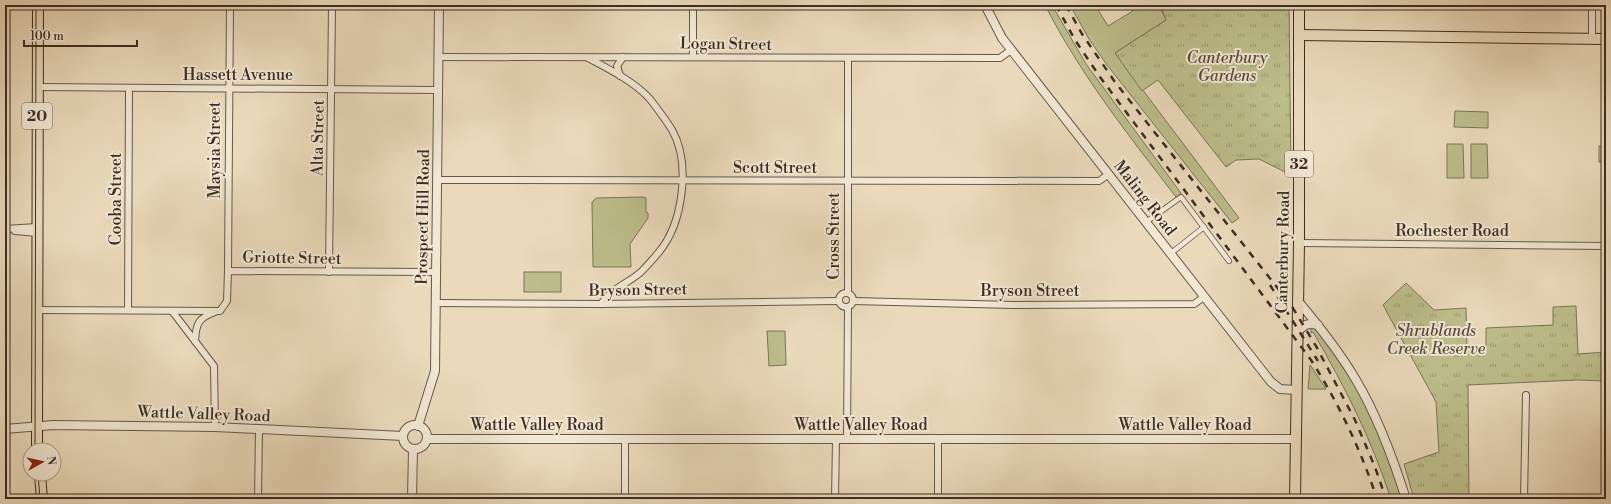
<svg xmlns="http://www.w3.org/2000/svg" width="1611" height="504" viewBox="0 0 1611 504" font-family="'Libre Bodoni',serif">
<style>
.green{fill:#bdbe8c;stroke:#7c7658}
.park{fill:url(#park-tufts);stroke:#7c7658}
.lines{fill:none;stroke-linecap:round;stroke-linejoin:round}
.pedestrian-casing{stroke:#68584a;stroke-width:6}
.minor-casing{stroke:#68584a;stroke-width:8}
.tertiary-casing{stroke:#68584a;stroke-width:10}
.primary-casing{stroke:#3c2d24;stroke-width:12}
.pedestrian{stroke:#f1e7d3;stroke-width:4.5}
.minor{stroke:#f1e7d3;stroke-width:6}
.tertiary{stroke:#f1e7d3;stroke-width:8}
.primary{stroke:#eadabb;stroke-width:10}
.tram{stroke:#3c2d24;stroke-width:1}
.rail{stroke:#3c2d24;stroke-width:2.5;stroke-dasharray:7 7;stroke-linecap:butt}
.labels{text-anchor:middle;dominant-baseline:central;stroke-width:4;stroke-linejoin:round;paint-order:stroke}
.shield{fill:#f1e7d3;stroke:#726558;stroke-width:1}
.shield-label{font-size:15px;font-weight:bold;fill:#3c2d24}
.street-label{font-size:16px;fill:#3c2d24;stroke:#f1e7d3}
.park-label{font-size:16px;font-style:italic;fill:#564a39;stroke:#f1e7d3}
</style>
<defs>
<pattern id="park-tufts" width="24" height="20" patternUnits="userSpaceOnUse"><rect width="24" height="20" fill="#bdbe8c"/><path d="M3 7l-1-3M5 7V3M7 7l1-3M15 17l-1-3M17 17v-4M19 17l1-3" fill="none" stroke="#9b9b72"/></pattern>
</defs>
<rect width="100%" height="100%" fill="#eadabb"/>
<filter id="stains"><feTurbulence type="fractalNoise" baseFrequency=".005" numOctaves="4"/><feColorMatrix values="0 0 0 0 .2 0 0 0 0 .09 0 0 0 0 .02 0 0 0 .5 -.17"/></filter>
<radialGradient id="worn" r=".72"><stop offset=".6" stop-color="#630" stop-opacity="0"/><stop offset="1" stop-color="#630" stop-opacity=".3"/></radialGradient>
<!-- green -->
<g class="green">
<path d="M1045 5H1052L1086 64 1181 193 1176 197C1129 136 1080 74 1045 5Z"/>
<path d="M1070 5H1095L1108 26 1133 11 1129 5H1159L1166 20 1115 53 1239 218 1232 223 1107 65 1089 39Z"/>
<path d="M1455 111 1488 112V128L1454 127Z"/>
<path d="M1447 144H1463L1464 178H1447Z"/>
<path d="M1471 144H1487L1488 178H1471Z"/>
<rect x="1599" y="146" width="7" height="16"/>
<path d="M643 197 646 198V212L648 213V218L630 244 631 267H593L592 202 596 198Z"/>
<rect x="524" y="272" width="37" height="20"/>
<path d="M1311 327H1316C1336 356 1356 384 1371 416 1383 443 1393 471 1403 499H1391C1371 438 1345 387 1313 332L1311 333Z"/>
<path d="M767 331H785L786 365 769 366Z"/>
<path d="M1310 365 1311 366 1326 389H1308Z"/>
</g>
<!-- park -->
<g class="park">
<path d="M1165 5H1289L1291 175 1259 159 1236 160 1226 167 1158 80 1142 91 1115 53 1166 20 1162 9Z"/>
<path d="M1406 283 1434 310 1466 308 1467 348H1486V328L1553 325V307L1576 306 1578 354 1606 352V381L1577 380 1468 385 1469 499H1414L1404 464 1439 452 1436 402 1383 305Z"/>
</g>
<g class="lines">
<defs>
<g id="pedestrian">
<path d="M1146 222 1181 197 1229 261"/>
<path d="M1170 254 1204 227"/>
</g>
<g id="minor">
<path d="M1592 5V39"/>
<path d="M693 56V5"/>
<path d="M439 57 1000 58 1011 50"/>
<path d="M588 58C609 69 633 81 649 98 654 104 668 123 672 130 691 163 683 223 659 252 654 258 647 266 641 272 627 284 612 288 601 304"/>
<path d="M620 76 617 66 623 57"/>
<path d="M38 87 438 90"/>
<path d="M438 180 1099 181 1109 174"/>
<path d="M5 229 37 227"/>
<path d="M15 231 37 233"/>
<path d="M1299 243 1606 246"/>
<path d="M228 271 230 5"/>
<path d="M329 272 332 5"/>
<path d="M848 293V59"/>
<circle cx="846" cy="300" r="7"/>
<path d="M853 301 1013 305 1194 304 1204 297"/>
<path d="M436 303 601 304 839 301"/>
<path d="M37 310 220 311 227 301 228 271 437 272"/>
<path d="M128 310 129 88"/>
<path d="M172 311 214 366 215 427"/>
<path d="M195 341C196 324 198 318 215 312"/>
<path d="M847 439 848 307"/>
<path d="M258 499 259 430"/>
<path d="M625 499V439"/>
<path d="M835 499 836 439"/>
<path d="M938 499V440"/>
<path d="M1524 499 1526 395"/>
</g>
<g id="tertiary">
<path d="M985 5 1002 38 1271 382 1280 389 1296 390"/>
<path d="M1298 301C1319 326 1339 351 1356 380 1378 417 1393 458 1406 499"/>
<path d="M1297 332C1304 325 1308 322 1318 325"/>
<circle cx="415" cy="437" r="12"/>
<path d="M418 426 435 371 439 5"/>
<path d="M5 429 53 425 215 427 403 436"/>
<path d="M427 439H1296"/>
<path d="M412 499 413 449"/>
</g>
<g id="primary">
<path d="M1299 35 1606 39"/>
<path d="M37 450 38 5"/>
<path d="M40 474 42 499"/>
<path d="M1295 499 1299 243V5"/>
</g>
</defs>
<!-- pedestrian casing -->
<use href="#pedestrian" class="pedestrian-casing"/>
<!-- minor casing -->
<use href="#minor" class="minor-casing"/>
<!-- tertiary casing -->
<use href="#tertiary" class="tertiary-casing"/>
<!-- primary casing -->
<use href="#primary" class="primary-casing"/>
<!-- pedestrian -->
<use href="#pedestrian" class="pedestrian"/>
<!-- minor -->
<use href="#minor" class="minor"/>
<!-- tertiary -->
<use href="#tertiary" class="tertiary"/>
<!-- primary -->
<use href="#primary" class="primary"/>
<!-- tram -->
<g class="tram">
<path d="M35 450 36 5"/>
<path d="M38 474 40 499"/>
</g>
<!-- rail -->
<g class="rail">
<path d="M1056 5 1075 40 1100 77 1311 360C1339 404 1361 450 1377 499"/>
<path d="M1066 5 1082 34 1115 82 1291 305 1316 346 1355 420 1375 467 1386 499"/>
<path d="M1270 285 1318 361"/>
</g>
</g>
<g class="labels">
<!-- shield labels -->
<g class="shield">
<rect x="22" y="103" width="30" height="26" rx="3"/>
<rect x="1285" y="151" width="28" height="26" rx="3"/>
</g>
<g class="shield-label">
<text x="37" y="116">20</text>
<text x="1299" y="164">32</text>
</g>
<!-- street labels -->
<g class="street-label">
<text transform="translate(726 44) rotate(1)">Logan Street</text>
<text x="238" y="75">Hassett Avenue</text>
<text transform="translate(318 138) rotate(-89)">Alta Street</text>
<text transform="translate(215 150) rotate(-90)">Maysia Street</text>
<text x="775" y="168">Scott Street</text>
<text transform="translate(1145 198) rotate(52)">Maling Road</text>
<text transform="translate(116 199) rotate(-90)">Cooba Street</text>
<text transform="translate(423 217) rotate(-89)">Prospect Hill Road</text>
<text x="1452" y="231">Rochester Road</text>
<text transform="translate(834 236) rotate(-90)">Cross Street</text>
<text transform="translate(1283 252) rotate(-89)">Canterbury Road</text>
<text transform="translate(292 258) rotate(1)">Griotte Street</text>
<text transform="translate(638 290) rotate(-1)">Bryson Street</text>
<text x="1030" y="291">Bryson Street</text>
<text transform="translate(204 414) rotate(2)">Wattle Valley Road</text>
<text x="537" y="425">Wattle Valley Road</text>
<text x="861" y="425">Wattle Valley Road</text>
<text x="1185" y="425">Wattle Valley Road</text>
</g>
<!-- park labels -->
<g class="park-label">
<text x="1227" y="58">Canterbury<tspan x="1227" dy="18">Gardens</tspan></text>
<text x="1436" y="331">Shrublands<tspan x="1436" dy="18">Creek Reserve</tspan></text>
</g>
</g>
<!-- margin -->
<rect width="1611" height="504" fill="none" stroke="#eadabb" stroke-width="20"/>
<rect x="6" y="6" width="1599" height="492" fill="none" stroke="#3c2d24" stroke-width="2"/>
<rect x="10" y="10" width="1591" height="484" fill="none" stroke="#3c2d24"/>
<!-- north arrow -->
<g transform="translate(42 462) rotate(82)"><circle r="19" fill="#f1e7d3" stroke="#a99d8d"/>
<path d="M0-3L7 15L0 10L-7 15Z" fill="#8f2418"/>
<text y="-6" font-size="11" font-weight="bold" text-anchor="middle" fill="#3c2d24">N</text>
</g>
<!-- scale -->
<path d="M24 40v6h113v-6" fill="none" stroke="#3c2d24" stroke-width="2"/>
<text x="30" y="40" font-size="12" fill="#3c2d24" stroke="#f1e7d3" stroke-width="3" paint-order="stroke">100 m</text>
<rect width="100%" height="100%" filter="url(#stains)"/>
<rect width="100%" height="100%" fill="url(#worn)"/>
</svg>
